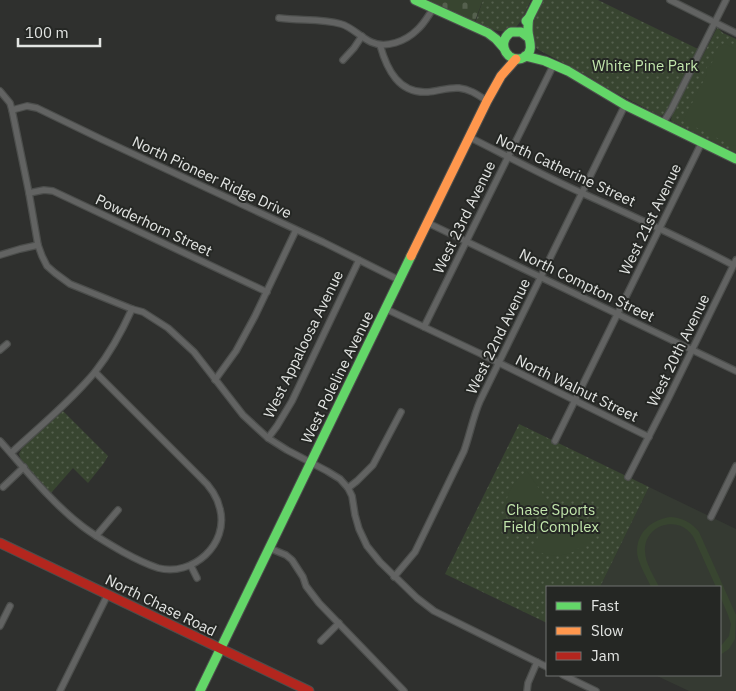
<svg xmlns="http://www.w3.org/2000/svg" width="736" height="691" viewBox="0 0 736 691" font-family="'IBM Plex Sans',sans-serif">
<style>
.built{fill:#353a32}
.green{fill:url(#green-dots)}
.cemetery{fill:url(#cemetery-stones)}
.pitch{fill:#384530}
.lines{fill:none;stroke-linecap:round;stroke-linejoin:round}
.street-casing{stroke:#4c4e4c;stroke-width:8}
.fast-casing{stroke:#4c4e4c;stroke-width:11}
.slow-casing{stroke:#4c4e4c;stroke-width:11}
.jam-casing{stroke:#4c4e4c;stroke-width:11}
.street{stroke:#626362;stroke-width:5.5}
.fast{stroke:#63d668;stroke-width:9}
.slow{stroke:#ff974d;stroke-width:9}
.jam{stroke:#b3261e;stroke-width:9}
.labels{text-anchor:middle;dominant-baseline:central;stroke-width:4;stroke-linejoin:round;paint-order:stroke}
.park-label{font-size:15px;fill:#c2e6ac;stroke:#252724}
.street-label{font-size:15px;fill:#e3e5e3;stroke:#252724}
</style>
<defs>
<pattern id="green-dots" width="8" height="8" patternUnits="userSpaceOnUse" patternTransform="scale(1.25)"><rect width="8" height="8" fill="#384530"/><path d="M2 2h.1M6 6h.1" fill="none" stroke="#55604e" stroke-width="1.8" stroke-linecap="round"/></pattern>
<pattern id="cemetery-stones" width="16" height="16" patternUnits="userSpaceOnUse" patternTransform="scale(1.25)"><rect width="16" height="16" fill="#384530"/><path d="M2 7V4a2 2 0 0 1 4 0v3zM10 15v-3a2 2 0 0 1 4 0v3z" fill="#55604e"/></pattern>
</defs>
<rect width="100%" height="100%" fill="#2f302e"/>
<!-- built -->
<path class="built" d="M649 487 736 529V691H689L655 675H720V587H600Z"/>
<!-- green -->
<g class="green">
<path d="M483 0H531C527 8 523 19 517 26 506 37 487 28 475 23Z"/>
<path d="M543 0H598L698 49 670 104 664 115 660 116 605 87 588 76 537 49C524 32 535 16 543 0Z"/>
<path d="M717 28H718L723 33 736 39V153L673 122 671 120 672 115Z"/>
<path d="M63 411 108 456 104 463 88 483 73 468 51 493 21 460 19 454 22 448Z"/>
<path d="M519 424 649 487 600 587H547V623L445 574Z"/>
</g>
<!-- cemetery -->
<path class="cemetery" d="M415 0H483L473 26Z"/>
<!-- pitch -->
<g class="pitch">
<path d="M725 44 736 49V145L733 146 683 121 706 76 707 66 710 67 714 58 713 57 718 47Z"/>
<path d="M527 471 549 503 548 507 515 533C499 511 505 487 527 471Z"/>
<path d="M556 508 597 527C580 554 561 563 532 549L553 509Z"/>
<path d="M671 517C683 518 692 523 699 532L736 615 735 639 729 649 720 655V647L729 636 731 624 728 615 720 596V587H716L694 538C681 514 644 523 645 551 645 563 654 576 659 587H651C647 578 641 568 638 558 633 536 650 519 671 517Z"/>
</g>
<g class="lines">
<defs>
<g id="street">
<path d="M670 0 736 33"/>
<path d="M279 18C300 21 321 18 341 24 352 27 360 37 371 42 386 49 406 41 417 30 424 24 428 16 433 9"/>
<path d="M380 45C387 70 399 94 428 92 439 91 449 87 459 88 470 89 478 95 487 101"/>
<path d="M343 60 354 48 362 36"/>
<path d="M0 91 10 103 12 110 29 193 38 245 42 256 47 266 55 273 70 284 132 309 143 312 168 328 194 352 243 415 257 428 268 438 287 450 327 471 340 479 348 488 352 496 355 515 359 529 367 546 380 562 417 598 434 611 547 667"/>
<path d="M12 110 27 106 37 108 101 139 323 242 399 280"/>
<path d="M663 123 671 110 726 0"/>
<path d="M469 137C507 156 544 176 582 193 633 216 684 239 733 265"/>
<path d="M29 193 44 190 53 191 267 292"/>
<path d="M428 223 736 371"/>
<path d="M0 255 20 249 38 245"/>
<path d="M386 309 479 353 649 437"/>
<path d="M424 327 554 64"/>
<path d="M0 350 7 344"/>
<path d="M215 380 236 351 255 316 296 230"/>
<path d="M268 438 277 426 292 401 359 260"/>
<path d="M0 441C26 470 51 502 82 526 95 536 109 544 123 552 134 558 146 564 158 568 193 577 229 544 220 509 217 495 210 486 200 477L95 372"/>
<path d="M555 441 702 142"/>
<path d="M11 453C39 427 70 402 95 372 110 353 122 331 132 309"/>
<path d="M628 477 669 397 736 260"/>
<path d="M3 487 24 467"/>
<path d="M348 488 357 481 373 465 401 412"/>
<path d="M711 517 736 466"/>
<path d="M96 536 118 510"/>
<path d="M269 548 286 555 292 560 303 577 306 586 319 603 404 691"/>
<path d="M191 566 197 578"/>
<path d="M394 577 415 552 464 451C470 434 473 417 480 401L625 105"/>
<path d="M0 626 10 606"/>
<path d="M321 641 339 623"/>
<path d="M563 675 596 691"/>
<path d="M60 691 108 594"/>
<path d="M527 691 528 683 537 662"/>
</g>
<g id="fast">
<path d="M415 0 488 33 496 39 503 47"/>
<path d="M529 18C528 22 528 26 528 30 528 39 535 50 525 57 510 66 494 44 511 32H521L529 38"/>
<path d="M526 21 529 18 538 0"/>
<path d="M525 56 545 61 568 71 625 105 736 159"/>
<path d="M200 691 411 256"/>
</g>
<path id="slow" d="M411 256 487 101 501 76 516 59"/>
<path id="jam" d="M0 543 309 691"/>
</defs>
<!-- street casing -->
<use href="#street" class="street-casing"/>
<!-- fast casing -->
<use href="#fast" class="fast-casing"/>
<!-- slow casing -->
<use href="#slow" class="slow-casing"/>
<!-- jam casing -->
<use href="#jam" class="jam-casing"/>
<!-- street -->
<use href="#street" class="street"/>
<!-- fast -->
<use href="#fast" class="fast"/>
<!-- slow -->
<use href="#slow" class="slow"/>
<!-- jam -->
<use href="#jam" class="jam"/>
</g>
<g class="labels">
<!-- park labels -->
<g class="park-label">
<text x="645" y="65">White Pine Park</text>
<text x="551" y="509">Chase Sports<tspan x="551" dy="17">Field Complex</tspan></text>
</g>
<!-- street labels -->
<g class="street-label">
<text transform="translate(566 170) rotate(25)">North Catherine Street</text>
<text transform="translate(212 177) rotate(25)">North Pioneer Ridge Drive</text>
<text transform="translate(464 217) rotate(-64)">West 23rd Avenue</text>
<text transform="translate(650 219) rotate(-64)">West 21st Avenue</text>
<text transform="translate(154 225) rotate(25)">Powderhorn Street</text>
<text transform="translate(587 285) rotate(26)">North Compton Street</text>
<text transform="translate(498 336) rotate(-64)">West 22nd Avenue</text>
<text transform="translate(303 344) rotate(-64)">West Appaloosa Avenue</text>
<text transform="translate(678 350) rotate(-64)">West 20th Avenue</text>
<text transform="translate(337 377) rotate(-64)">West Poleline Avenue</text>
<text transform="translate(577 388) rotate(26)">North Walnut Street</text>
<text transform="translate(161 605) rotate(26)">North Chase Road</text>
</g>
</g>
<!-- legend -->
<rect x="546" y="586" width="175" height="90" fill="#252724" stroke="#717370"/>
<rect x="556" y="602" width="25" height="8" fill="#63d668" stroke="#717370"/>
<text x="591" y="611" font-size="15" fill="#e3e5e3">Fast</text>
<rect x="556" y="627" width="25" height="8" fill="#ff974d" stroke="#717370"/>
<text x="591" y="636" font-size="15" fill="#e3e5e3">Slow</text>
<rect x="556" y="652" width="25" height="8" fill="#b3261e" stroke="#717370"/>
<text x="591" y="661" font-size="15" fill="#e3e5e3">Jam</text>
<!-- scale -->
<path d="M18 38v8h82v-8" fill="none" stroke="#e3e5e3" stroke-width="2.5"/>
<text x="25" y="38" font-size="15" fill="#e3e5e3" stroke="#252724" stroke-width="4" paint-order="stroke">100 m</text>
</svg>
